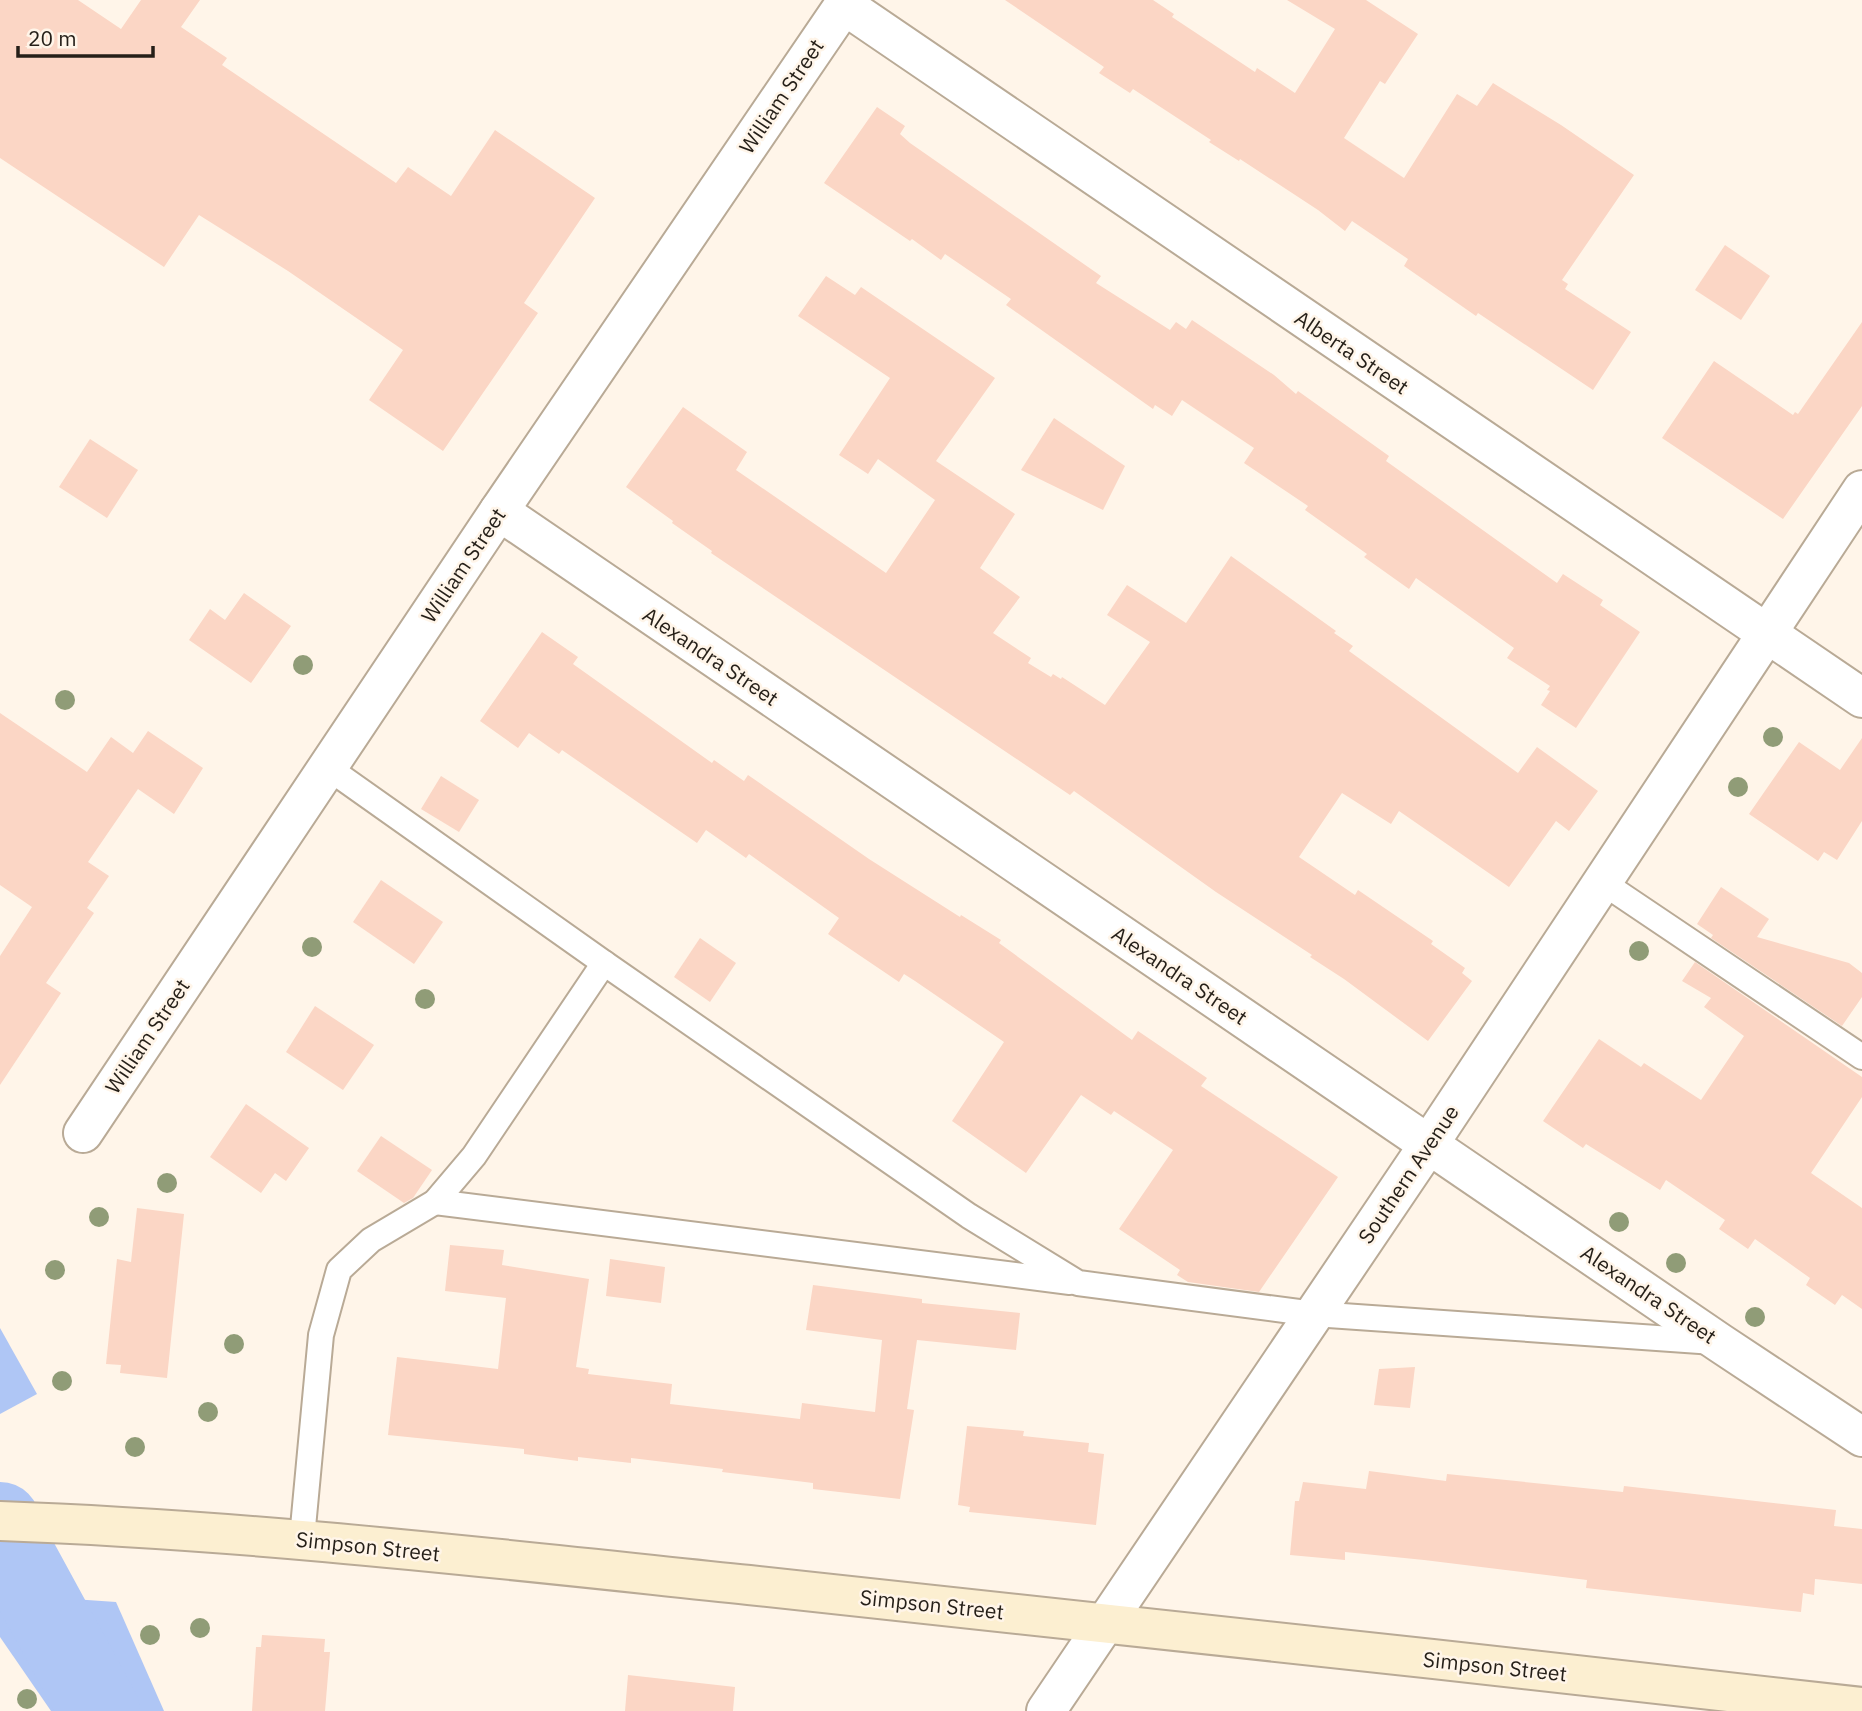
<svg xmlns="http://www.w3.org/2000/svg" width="1862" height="1711" viewBox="0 0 1862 1711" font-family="'IBM Plex Sans',sans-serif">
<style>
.water{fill:#afc6f5}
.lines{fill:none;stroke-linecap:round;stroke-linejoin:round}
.river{stroke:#afc6f5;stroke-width:80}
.building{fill:#fbd6c5}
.service-casing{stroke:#b9aa96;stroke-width:28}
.minor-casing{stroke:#b9aa96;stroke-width:42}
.secondary-casing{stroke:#b9aa96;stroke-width:42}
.service{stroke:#fff;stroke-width:24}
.minor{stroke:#fff;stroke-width:38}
.secondary{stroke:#fcefd1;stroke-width:38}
.tree{fill:#909c77}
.labels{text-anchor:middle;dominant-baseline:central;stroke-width:5;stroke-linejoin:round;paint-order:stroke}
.street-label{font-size:21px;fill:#251f18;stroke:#fff5e9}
</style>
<rect width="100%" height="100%" fill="#fff5e9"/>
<!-- water -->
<g class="water">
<path d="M0 1328 37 1394 0 1414Z"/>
<path d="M0 1594 116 1602 164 1711H51L0 1637Z"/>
</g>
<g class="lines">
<!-- river -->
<path class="river" d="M0 1522 9 1544 100 1711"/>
</g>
<!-- building -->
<g class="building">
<path d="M0 0H78L121 29 141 0H200L181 27 227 58 222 65 396 183 408 167 451 196 495 130 595 198 524 303 538 313 443 451 369 400 403 350 288 271 199 215 164 267 0 158Z"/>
<path d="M1005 0H1153L1174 14 1172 17 1255 72 1257 68 1295 93 1335 29 1287 0H1366L1418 34 1385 84 1380 81 1344 138 1404 178 1457 94 1477 106 1493 83 1561 125 1634 175 1562 280 1568 284 1565 289 1631 332 1593 390 1478 313 1476 316 1404 266 1408 259 1352 221 1345 231 1318 210 1240 159 1239 161 1209 142 1211 140 1133 89 1130 93 1099 73 1104 67Z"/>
<path d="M877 107 905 126 900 134 910 143 1101 276 1096 283 1170 330 1176 322 1186 329 1192 320 1274 375 1296 394 1298 391 1389 456 1386 461 1557 583 1563 574 1603 600 1600 605 1640 632 1576 728 1541 705 1550 691 1547 690 1550 686 1507 658 1514 648 1416 578 1409 589 1364 557 1367 554 1305 510 1308 506 1244 463 1254 448 1182 400 1172 416 1155 405 1153 409 1006 305 1011 299 945 254 941 260 912 239 910 241 824 183Z"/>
<path d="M1725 245 1770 276 1741 320 1695 290Z"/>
<path d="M826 276 855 295 861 287 995 378 936 461 1015 514 980 568 1020 597 993 633 1031 658 1028 663 1051 677 1053 674 1061 679 1062 677 1105 705 1150 642 1107 615 1127 585 1186 623 1231 556 1336 631 1334 633 1353 646 1349 651 1518 773 1537 747 1598 791 1569 831 1556 821 1509 887 1399 811 1391 824 1342 793 1299 857 1355 895 1358 890 1433 941 1431 944 1465 968 1462 973 1472 981 1428 1041 1344 979 1310 957 1312 955 1216 892 1074 791 1070 795 711 553 712 551 672 523 673 521 626 487 683 407 747 452 736 470 886 573 935 500 878 459 868 474 839 455 890 378 798 316Z"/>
<path d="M1862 322V406L1783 519 1662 438 1714 361 1793 415 1795 412 1798 414Z"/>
<path d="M1054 418 1125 466 1103 510 1021 470Z"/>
<path d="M90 439 138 470 107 518 59 487Z"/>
<path d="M244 593 291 626 251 683 189 640 210 609 225 620Z"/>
<path d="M542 632 578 657 573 664 712 763 714 760 744 781 748 775 869 859 960 917 961 915 1001 940 999 943 1132 1040 1138 1031 1207 1078 1201 1086 1338 1177 1259 1292 1188 1282 1177 1275 1180 1270 1119 1229 1173 1150 1114 1111 1111 1115 1081 1095 1026 1173 952 1121 1004 1042 915 981 904 974 899 982 828 934 839 918 749 854 746 858 706 830 697 843 562 750 559 754 529 733 518 748 480 721Z"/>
<path d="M0 713 87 772 111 737 133 753 148 731 203 768 174 814 138 789 88 862 109 876 87 908 94 913 46 983 61 993 0 1085V956L32 907 0 885Z"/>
<path d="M1862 738V821L1837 860 1824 852 1818 861 1749 814 1799 742 1840 770Z"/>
<path d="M441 776 479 800 459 832 421 809Z"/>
<path d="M381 880 443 922 414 964 353 922Z"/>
<path d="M1721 887 1769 919 1757 937 1849 963 1862 973V997L1842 1026 1711 938 1713 935 1697 924Z"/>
<path d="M700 938 736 963 710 1002 674 977Z"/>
<path d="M1695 962 1862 1077V1097L1811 1173 1862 1208V1309L1842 1295 1835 1305 1806 1285 1810 1278 1755 1239 1748 1249 1719 1229 1725 1220 1666 1180 1660 1190 1586 1144 1583 1148 1543 1121 1599 1039 1641 1067 1644 1063 1701 1100 1744 1036 1704 1007 1711 998 1682 981Z"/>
<path d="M315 1006 374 1045 343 1090 286 1052Z"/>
<path d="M246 1104 309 1148 286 1181 275 1173 261 1193 210 1157Z"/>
<path d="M381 1136 432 1170 413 1198 404 1203 357 1171Z"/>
<path d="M137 1208 184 1214 167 1378 120 1373 121 1365 106 1364 117 1259 131 1262Z"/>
<path d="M450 1245 504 1250 502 1265 589 1279 576 1367 589 1369 588 1374 672 1384 670 1404 800 1419 802 1403 875 1412 882 1340 806 1330 813 1285 922 1299V1303L1020 1313 1016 1350 917 1340 907 1409 914 1410 900 1499 813 1489V1483L722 1472 723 1469 631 1458V1463L578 1457V1461L524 1454V1449L388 1435 397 1357 498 1369 506 1298 445 1291Z"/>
<path d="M610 1259 665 1267 661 1303 606 1296Z"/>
<path d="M1415 1367 1410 1408 1374 1405 1379 1369Z"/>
<path d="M967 1426 1024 1431 1023 1436 1089 1443 1088 1452 1104 1454 1096 1525 969 1512 970 1507 958 1505Z"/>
<path d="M1369 1471 1446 1481 1447 1474 1623 1492 1624 1486 1836 1510 1834 1526 1862 1529V1584L1815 1579 1814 1595 1803 1593 1801 1612 1586 1588 1587 1580 1424 1560 1345 1552V1560L1290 1555 1295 1501H1299L1303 1482 1366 1489Z"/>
<path d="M262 1635 325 1639 324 1652H330L325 1711H252L256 1647H261Z"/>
<path d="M628 1675 735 1687 733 1711H625Z"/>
</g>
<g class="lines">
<defs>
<g id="service">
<path d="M327 767 604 963 969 1216 1078 1283 1314 1314 1714 1342"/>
<path d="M1602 882 1862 1057"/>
<path d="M435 1202 1070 1282"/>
<path d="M302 1538 321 1335 339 1270 371 1240 435 1202 474 1156 604 963"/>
</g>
<g id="minor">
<path d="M499 511 1720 1343 1862 1437"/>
<path d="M83 1133 499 511 844 5 1862 698"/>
<path d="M1046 1711 1429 1144 1862 490"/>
</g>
<path id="secondary" d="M0 1521C251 1530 500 1559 749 1585 1121 1624 1491 1665 1862 1707"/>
</defs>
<!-- service casing -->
<use href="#service" class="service-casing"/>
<!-- minor casing -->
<use href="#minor" class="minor-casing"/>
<!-- secondary casing -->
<use href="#secondary" class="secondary-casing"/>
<!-- service -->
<use href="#service" class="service"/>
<!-- minor -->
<use href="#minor" class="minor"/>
<!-- secondary -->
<use href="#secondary" class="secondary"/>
</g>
<!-- trees -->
<g class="tree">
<circle cx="303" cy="665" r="10"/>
<circle cx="65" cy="700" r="10"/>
<circle cx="1773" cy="737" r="10"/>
<circle cx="1738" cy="787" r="10"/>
<circle cx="312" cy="947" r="10"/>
<circle cx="1639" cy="951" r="10"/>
<circle cx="425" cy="999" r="10"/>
<circle cx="167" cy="1183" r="10"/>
<circle cx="99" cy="1217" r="10"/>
<circle cx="1619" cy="1222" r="10"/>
<circle cx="1676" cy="1263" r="10"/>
<circle cx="55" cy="1270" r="10"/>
<circle cx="1755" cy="1317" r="10"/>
<circle cx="234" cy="1344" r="10"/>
<circle cx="62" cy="1381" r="10"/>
<circle cx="208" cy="1412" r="10"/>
<circle cx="135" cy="1447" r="10"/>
<circle cx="200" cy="1628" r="10"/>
<circle cx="150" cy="1635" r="10"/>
<circle cx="27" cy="1699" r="10"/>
</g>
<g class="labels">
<!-- street labels -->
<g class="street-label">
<text transform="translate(781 96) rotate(-56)">William Street</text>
<text transform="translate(1352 352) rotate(34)">Alberta Street</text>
<text transform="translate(463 565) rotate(-56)">William Street</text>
<text transform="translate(711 656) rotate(34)">Alexandra Street</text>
<text transform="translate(1180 975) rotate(34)">Alexandra Street</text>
<text transform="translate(147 1036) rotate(-56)">William Street</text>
<text transform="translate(1408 1174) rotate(-56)">Southern Avenue</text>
<text transform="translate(1649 1294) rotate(34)">Alexandra Street</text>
<text transform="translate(368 1546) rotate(6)">Simpson Street</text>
<text transform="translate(932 1604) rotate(6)">Simpson Street</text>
<text transform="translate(1495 1666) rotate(6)">Simpson Street</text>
</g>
</g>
<!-- scale -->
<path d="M18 46v10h135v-10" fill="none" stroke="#251f18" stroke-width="3.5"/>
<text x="28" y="46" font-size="21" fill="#251f18" stroke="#fff5e9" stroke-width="5" paint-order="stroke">20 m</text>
</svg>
